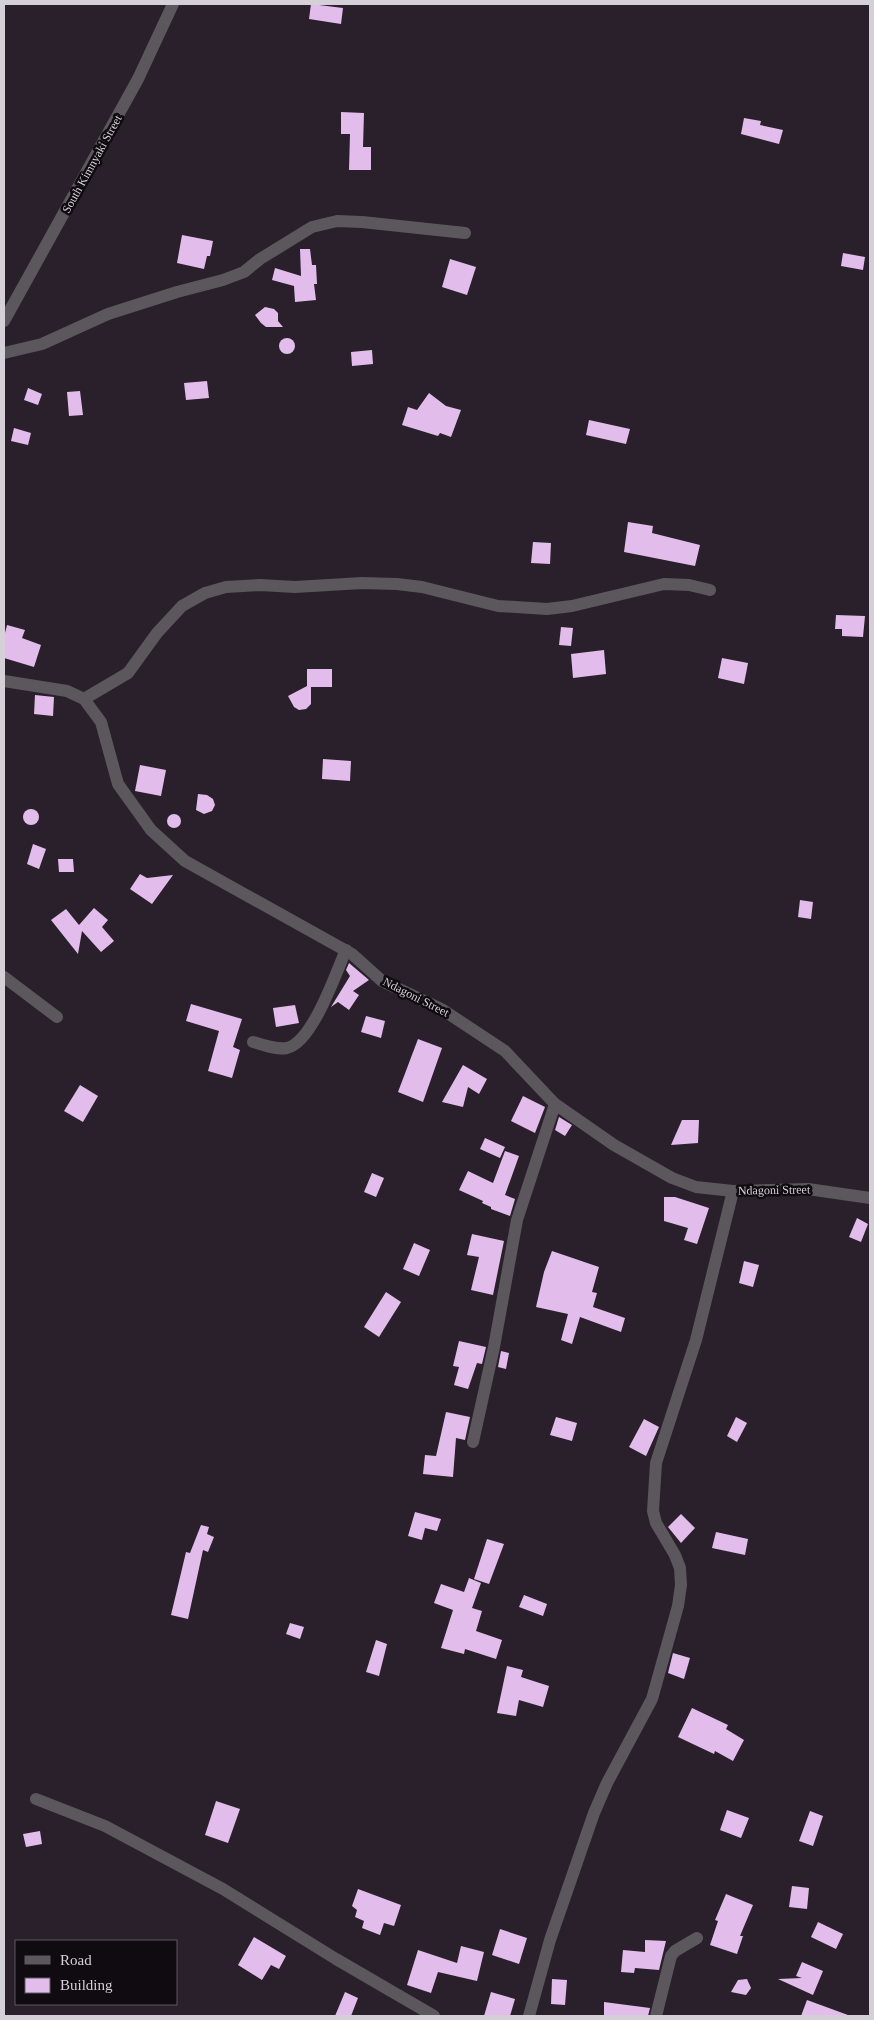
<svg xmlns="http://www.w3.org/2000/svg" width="874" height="2020" viewBox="0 0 874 2020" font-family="'Times New Roman',serif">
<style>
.building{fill:#e2bdeb}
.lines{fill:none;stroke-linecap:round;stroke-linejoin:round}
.minor{stroke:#5b575d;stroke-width:12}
.labels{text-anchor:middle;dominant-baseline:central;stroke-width:5;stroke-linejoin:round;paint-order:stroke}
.street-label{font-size:12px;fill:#d5cfd7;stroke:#0f0b10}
</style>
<rect width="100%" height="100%" fill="#29202b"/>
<!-- building -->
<g class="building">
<path d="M311 4 343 8 341 24 309 19Z"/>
<path d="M341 112 364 113 363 147H371V170H349L350 134H341Z"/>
<path d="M744 118 761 121 760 125 783 130 779 144 741 134Z"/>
<path d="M182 235 213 241 210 256H207L204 269 177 263Z"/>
<path d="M300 249H310L312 265H316L317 284H314L316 300 295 302 294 286 272 280 275 268 301 276Z"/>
<path d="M843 253 865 257 863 270 841 266Z"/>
<path d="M450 259 476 267 467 295 442 287Z"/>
<path d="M265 307 274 309 278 313V321L283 327H266L261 323 255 315Z"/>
<circle cx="287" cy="346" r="8"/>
<path d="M372 350 373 364 352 366 351 352Z"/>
<path d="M207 381 209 398 186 400 184 383Z"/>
<path d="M28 388 42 394 38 405 24 400Z"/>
<path d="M80 391 83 415 69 416 67 392Z"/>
<path d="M429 393 446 406 461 410 451 437 440 433 438 436 402 425 408 407 417 410Z"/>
<path d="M589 420 630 429 626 444 586 435Z"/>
<path d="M14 428 31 433 28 445 11 441Z"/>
<path d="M628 522 653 526 652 533 700 545 695 566 624 552Z"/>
<path d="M533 542 551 543 550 564 531 563Z"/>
<path d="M836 615 865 616 863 637 842 636V629H835Z"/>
<path d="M7 625 25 630 22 638 41 645 34 667 4 658V637Z"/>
<path d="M561 627 573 628 571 646 559 645Z"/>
<path d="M604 650 606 674 573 678 571 654Z"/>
<path d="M722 658 748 663 744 684 718 678Z"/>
<path d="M307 669H332V687H311V704L306 709 299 710 294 707 288 696 307 686Z"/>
<path d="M35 695 54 697 53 716 34 714Z"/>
<path d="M323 759 351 761 350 781 322 779Z"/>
<path d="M140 765 166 770 161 796 135 791Z"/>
<path d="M198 794 207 795 213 799 215 805 212 811 204 814 196 810Z"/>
<circle cx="31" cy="817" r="8"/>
<circle cx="174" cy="821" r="7"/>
<path d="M33 844 46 849 39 869 27 864Z"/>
<path d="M58 859H73L74 872H59Z"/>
<path d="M140 874 147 878 173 875 152 904 130 889Z"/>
<path d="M800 900 813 902 811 919 798 917Z"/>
<path d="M94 908 108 920 102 927 114 941 101 952 82 931 78 954 51 920 66 909 79 925Z"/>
<path d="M349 963 369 980 353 991 359 995 349 1010 338 1002 331 1007 350 976 346 970Z"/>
<path d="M191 1004 242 1019 233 1047 240 1050 232 1078 208 1071 219 1031 186 1021Z"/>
<path d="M295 1005 299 1023 276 1027 273 1008Z"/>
<path d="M366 1016 385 1021 381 1038 361 1032Z"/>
<path d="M418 1039 442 1048 423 1102 398 1092Z"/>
<path d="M463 1065 487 1079 479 1094 468 1087 463 1107 442 1102Z"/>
<path d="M80 1085 98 1096 83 1122 64 1111Z"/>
<path d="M523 1096 545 1107 535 1133 511 1121Z"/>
<path d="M559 1117 572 1125 565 1136 555 1130Z"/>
<path d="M682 1120H699L698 1143 671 1145Z"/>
<path d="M485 1138 505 1147 500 1158 480 1149Z"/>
<path d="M505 1151 519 1156 505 1195 515 1199 510 1216 491 1209V1207L482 1203 483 1201 459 1190 468 1171 493 1183Z"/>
<path d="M372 1173 384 1178 376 1197 364 1192Z"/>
<path d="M664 1197H675L709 1208 697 1244 684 1240 688 1228 664 1221Z"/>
<path d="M857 1218 868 1224 861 1242 849 1237Z"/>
<path d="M472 1234 504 1241 493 1295 471 1290 479 1257 467 1255Z"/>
<path d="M414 1243 430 1250 419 1276 403 1269Z"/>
<path d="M552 1251 599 1267 592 1292 597 1293 593 1307 625 1318 621 1332 580 1317 572 1344 561 1340 568 1314 536 1307 544 1272Z"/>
<path d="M744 1261 759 1265 753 1287 739 1283Z"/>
<path d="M386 1292 401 1302 379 1337 364 1327Z"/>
<path d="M459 1341 486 1347 482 1364 477 1363 468 1389 454 1385 459 1367 453 1366Z"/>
<path d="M501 1351 509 1353 506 1369 498 1367Z"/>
<path d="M446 1412 470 1417 465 1440 456 1438 453 1477 423 1474 425 1455 436 1456Z"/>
<path d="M556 1417 577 1423 572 1441 550 1435Z"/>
<path d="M736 1417 747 1423 737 1442 727 1436Z"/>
<path d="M644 1419 659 1427 646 1456 629 1447Z"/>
<path d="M415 1512 441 1519 437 1531 425 1528 422 1540 408 1536Z"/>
<path d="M681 1514 695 1528 681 1543 668 1527Z"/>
<path d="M201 1525 209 1527 207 1534 214 1537 208 1552 203 1550 188 1619 171 1615 186 1552 190 1553Z"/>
<path d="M716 1532 748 1539 745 1555 712 1548Z"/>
<path d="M487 1539 504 1544 489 1584 474 1579Z"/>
<path d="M469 1578 481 1583 472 1608 482 1611 476 1631 502 1640 496 1659 465 1649 464 1654 441 1648 453 1610 434 1603 441 1584 464 1592Z"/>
<path d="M524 1595 547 1604 543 1616 519 1607Z"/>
<path d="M290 1623 304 1627 300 1639 286 1634Z"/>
<path d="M376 1640 387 1644 379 1676 366 1672Z"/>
<path d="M673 1653 690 1658 684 1679 668 1673Z"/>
<path d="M507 1666 523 1670 521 1677 549 1686 543 1707 519 1700 516 1716 497 1713Z"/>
<path d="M692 1708 728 1725 726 1729 744 1740 733 1761 715 1751 714 1754 678 1737Z"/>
<path d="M216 1801 240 1809 228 1843 205 1835Z"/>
<path d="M727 1810 749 1818 741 1838 720 1830Z"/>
<path d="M810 1811 823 1816 813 1846 799 1841Z"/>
<path d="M40 1831 42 1844 26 1847 23 1834Z"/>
<path d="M792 1886 809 1888 807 1909 789 1907Z"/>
<path d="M358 1889 401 1905 394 1926 384 1923 380 1935 362 1928 364 1921 355 1917 357 1910 352 1906Z"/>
<path d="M726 1894 753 1905 740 1936H743L737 1954 710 1945 718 1921 715 1920Z"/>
<path d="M818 1922 843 1934 836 1949 811 1937Z"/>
<path d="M500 1929 527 1938 519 1964 492 1955Z"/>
<path d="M254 1937 286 1956 279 1969 271 1965 262 1980 238 1965Z"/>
<path d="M645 1940 666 1941 659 1970 635 1968 634 1973 621 1972 623 1950 645 1952Z"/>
<path d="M461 1946 484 1952 477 1981 438 1972 431 1993 407 1985 418 1950 457 1963Z"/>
<path d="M802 1962 823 1971 813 1995 778 1979 802 1978 796 1976Z"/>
<path d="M552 1979 567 1980 565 2005 551 2004Z"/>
<path d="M747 1979 751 1988 746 1995 731 1992 738 1980Z"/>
<path d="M345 1992 358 1998 351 2016H335Z"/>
<path d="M491 1992 515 1999 510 2016H484Z"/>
<path d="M807 2000 848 2015V2016H801Z"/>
<path d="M604 2002 650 2008 648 2016H604Z"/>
</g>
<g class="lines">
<!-- minor -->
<g class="minor">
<path d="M4 321 138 79 173 4"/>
<path d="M4 353 42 344 108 314 177 292 223 280 244 272 260 259 312 227 337 221 362 222 465 233"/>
<path d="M4 681 67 691 84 699 101 722 118 784 151 830 185 861 352 954 382 981 443 1010 505 1051 555 1104 614 1145 672 1178 696 1187 733 1191 808 1189 870 1198"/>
<path d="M84 699 128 673 157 633 182 606 205 593 226 587 260 585 295 587 362 583 397 584 422 587 498 606 547 609 572 606 664 584 689 585 710 590"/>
<path d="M4 977 57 1017"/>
<path d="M253 1042C264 1045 276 1050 287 1048 313 1042 336 972 346 950"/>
<path d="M473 1442 494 1347 517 1220 555 1104"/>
<path d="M36 1799 105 1826 223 1889 336 1959 434 2016"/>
<path d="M529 2016 550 1940 594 1813 607 1783 652 1699 678 1606 681 1585 680 1568 675 1555 656 1523 653 1511 656 1463 696 1340 733 1191"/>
<path d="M656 2016 671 1956 675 1951 697 1938"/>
</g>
</g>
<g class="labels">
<!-- street labels -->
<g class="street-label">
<text transform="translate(92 164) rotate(-61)">South Kimnyaki Street</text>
<text transform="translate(416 997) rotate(27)">Ndagoni Street</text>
<text transform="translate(774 1190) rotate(-1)">Ndagoni Street</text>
</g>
</g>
<!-- border -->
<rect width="874" height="2020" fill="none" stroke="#d5cfd7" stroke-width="10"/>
<!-- legend -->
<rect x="15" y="1940" width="162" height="65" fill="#0f0b10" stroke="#5e5960"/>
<rect x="25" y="1956" width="25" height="8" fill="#5b575d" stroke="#5e5960"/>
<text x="60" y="1965" font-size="15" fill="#d5cfd7">Road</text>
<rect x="25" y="1978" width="25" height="15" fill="#e2bdeb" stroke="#5e5960"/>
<text x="60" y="1990" font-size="15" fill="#d5cfd7">Building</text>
</svg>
